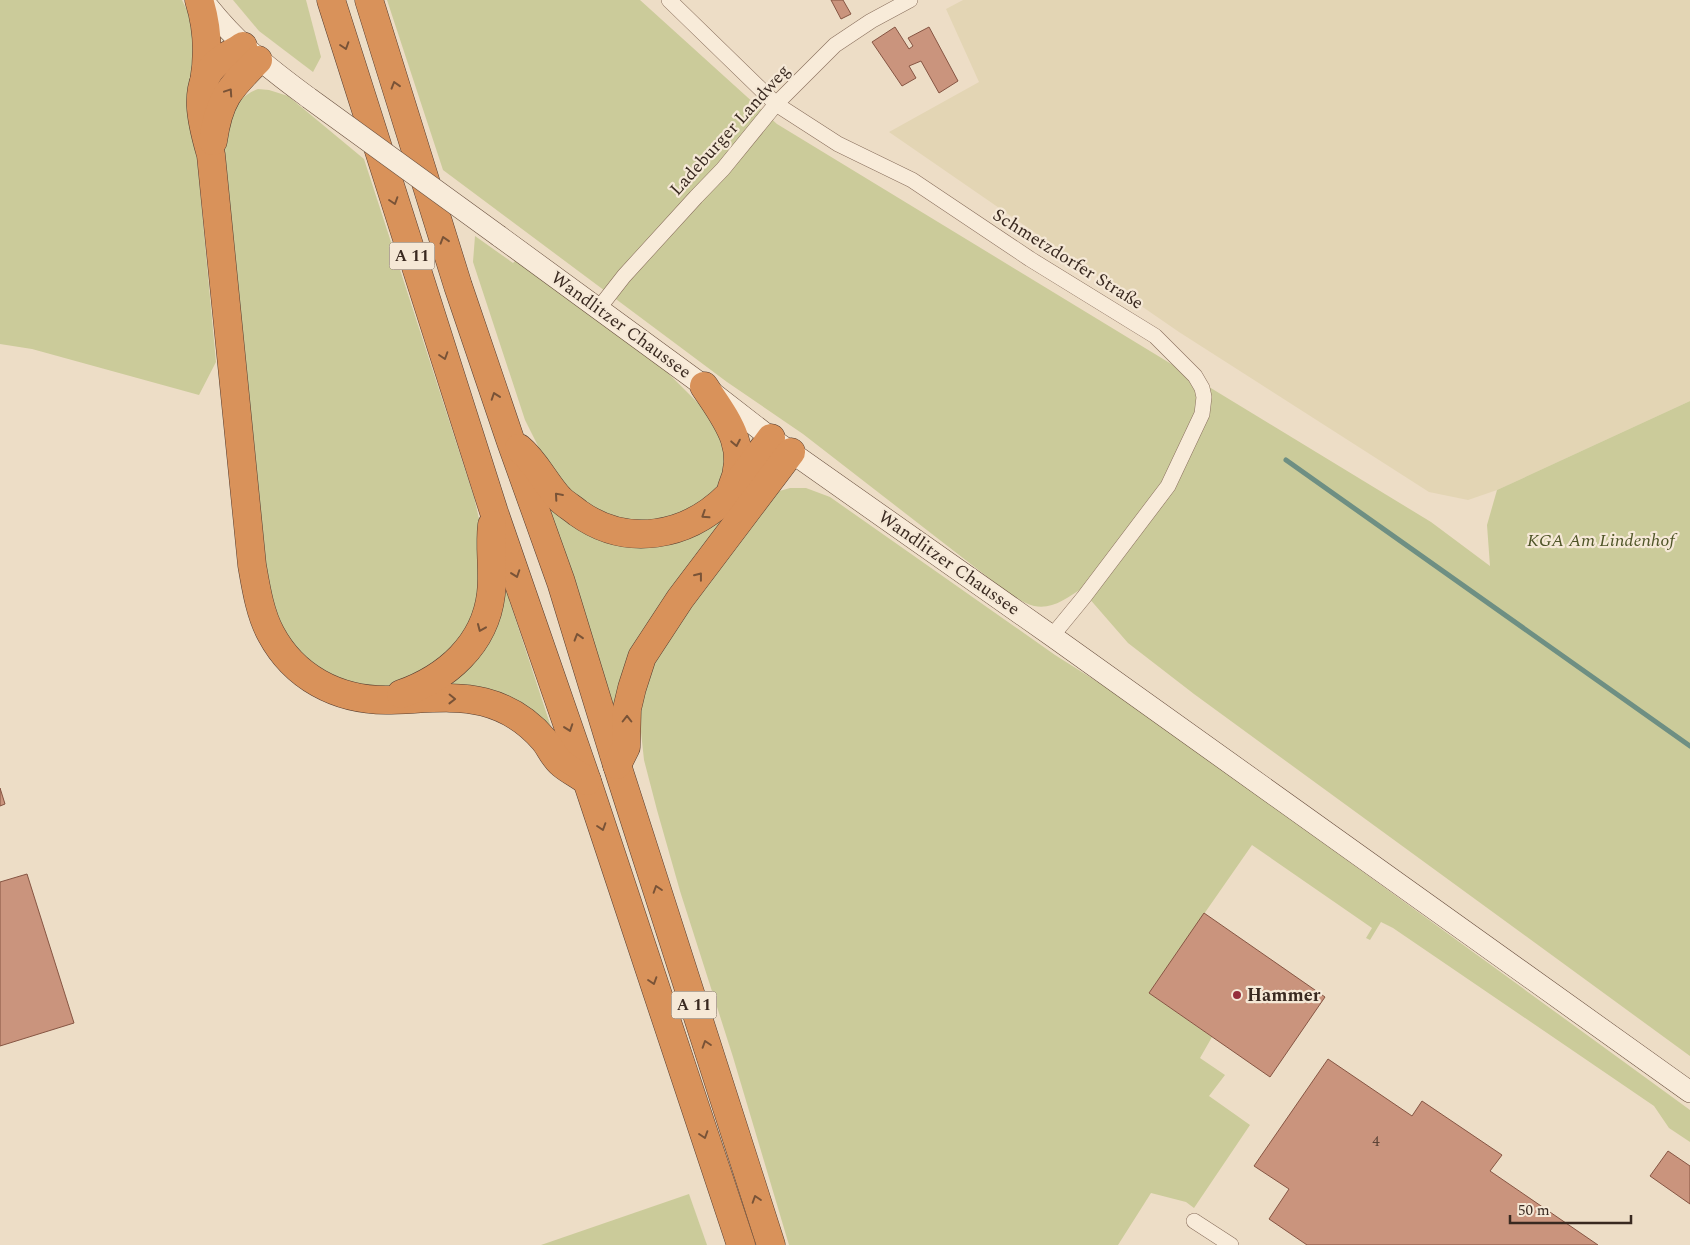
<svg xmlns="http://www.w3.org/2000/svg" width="1690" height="1245" viewBox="0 0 1690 1245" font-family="Spectral,serif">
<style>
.farmland{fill:#e3d5b4}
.green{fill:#cbcb9a}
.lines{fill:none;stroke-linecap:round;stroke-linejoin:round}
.stream{stroke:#6e8f83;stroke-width:5}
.building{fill:#ca947d;stroke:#865543}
.minor-casing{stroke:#886e5c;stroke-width:16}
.secondary-casing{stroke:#6a503f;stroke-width:22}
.motorway-casing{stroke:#563d30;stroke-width:29}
.minor{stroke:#f8ebd9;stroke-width:15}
.secondary{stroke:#f8ebd9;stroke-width:21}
.motorway{stroke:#d9925a;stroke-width:28}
.secondary-bridge-casing{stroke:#6a503f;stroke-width:22;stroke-linecap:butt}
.secondary-bridge{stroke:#f8ebd9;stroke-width:21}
.oneway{stroke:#795337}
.poi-dot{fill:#952e3b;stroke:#f5e8d6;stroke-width:2}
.labels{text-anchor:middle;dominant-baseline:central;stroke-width:4.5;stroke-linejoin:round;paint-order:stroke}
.number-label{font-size:15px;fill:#5d4437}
.shield{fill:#f5e8d6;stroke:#716257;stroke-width:1}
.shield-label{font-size:16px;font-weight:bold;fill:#392920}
.street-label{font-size:18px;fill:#392920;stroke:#f5e8d6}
.park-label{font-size:18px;font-style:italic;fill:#4e5427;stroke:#f5e8d6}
.poi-label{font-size:18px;font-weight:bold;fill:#392920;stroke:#f5e8d6;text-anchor:start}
</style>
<rect width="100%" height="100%" fill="#edddc6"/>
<!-- farmland -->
<path class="farmland" d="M963 0H1690V401L1497 490 1468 500 1429 492 1179 332 889 132 979 82 946 9Z"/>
<!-- green -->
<g class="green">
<path d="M0 0H182L195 27 190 124 197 157 216 362 199 395 32 349 0 344Z"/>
<path d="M233 0H306L321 57 313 72 259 31Z"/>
<path d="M387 0H640L777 124 1431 522 1490 566 1487 525 1497 490 1690 401V1056L1194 694 1128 643 1081 589C1067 598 1052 610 1034 606 1026 604 1019 599 1012 596L803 434 727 382 443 170Z"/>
<path d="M258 89 269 90 288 96 364 159 474 497 483 536 484 595 458 650 400 685 378 687 351 684 325 673 310 662 295 647 283 629 270 597 262 562 224 153C226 126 229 100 258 89Z"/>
<path d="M475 236 513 263 516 260 658 363 715 420 722 431 725 469 717 491 699 507 649 523 596 513 569 492 541 452 525 420 473 262Z"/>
<path d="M790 488H806L830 497 1055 655 1131 703 1690 1110V1142L1669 1128 1654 1106 1393 928 1381 922 1370 940 1366 938 1372 928 1252 845 1149 993 1212 1037 1200 1058 1225 1075 1209 1096 1250 1125 1194 1208 1186 1202 1151 1193 1118 1245H789L733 1057 680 891 657 810 644 760 638 704 648 663 776 492Z"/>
<path d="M744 494 615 709 545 504 607 538Z"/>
<path d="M503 581 552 730 441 684Z"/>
<path d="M689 1194 707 1245H541Z"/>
</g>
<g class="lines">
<!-- stream -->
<path class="stream" d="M1286 460 1690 746"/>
</g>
<!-- building -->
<g class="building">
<path d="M831 0H843L851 14 841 19Z"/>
<path d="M895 27 909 49 913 46 908 38 929 27 958 81 939 93 921 61 909 66 916 78 902 86 872 42Z"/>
<path d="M0 788 5 804 0 806Z"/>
<path d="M27 874 74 1023 0 1046V882Z"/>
<path d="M1204 913 1325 997 1270 1077 1149 993Z"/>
<path d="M1328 1059 1412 1116 1422 1101 1502 1155 1490 1171 1598 1245H1307L1269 1219 1289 1189 1254 1166Z"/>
<path d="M1668 1151 1690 1166V1204L1650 1176Z"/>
</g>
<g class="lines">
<defs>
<g id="minor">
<path d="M669 0 776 104 838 144 912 180 1030 259 1155 336 1195 376 1202 388 1204 397 1202 414 1168 486 1084 597 1052 636"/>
<path d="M599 308 624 276 696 197 723 169 776 104 835 45 871 21 910 0"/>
<path d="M1194 1221 1231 1245"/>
</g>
<g id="secondary">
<path d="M203 0C235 42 267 67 309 98"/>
<path d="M499 236 704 386 771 438 1052 636 1690 1092"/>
</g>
<g id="motorway">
<path d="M199 0C208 28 209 53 204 82"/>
<path d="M331 0 494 512 587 781 741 1245"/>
<path d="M369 0 458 286 511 442 561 582 617 765 771 1245"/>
<path d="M243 46C235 52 224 56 217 63 190 85 203 127 211 155L252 565C256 588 260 614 271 634 294 677 337 700 386 700 416 700 454 694 484 702 507 708 528 721 544 740 550 747 554 758 562 764 569 770 579 775 587 781"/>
<path d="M213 141C219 99 229 89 258 60"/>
<path d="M704 386C725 418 750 447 732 487"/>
<path d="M519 448C536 462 545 483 560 499 565 504 572 508 578 513 627 548 687 537 728 496L771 438"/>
<path d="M401 694C446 678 485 645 491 594 494 571 489 549 492 525"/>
<path d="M617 765 626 747 627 709 632 688 642 657 680 599 791 452"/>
</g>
</defs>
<!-- minor casing -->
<use href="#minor" class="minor-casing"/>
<!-- secondary casing -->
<use href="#secondary" class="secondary-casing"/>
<!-- motorway casing -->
<use href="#motorway" class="motorway-casing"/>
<!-- minor -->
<use href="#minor" class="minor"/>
<!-- secondary -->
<use href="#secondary" class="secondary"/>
<!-- motorway -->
<use href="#motorway" class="motorway"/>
<defs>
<path id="secondary-bridge" d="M309 98 499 236"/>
</defs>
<!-- secondary-bridge casing -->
<use href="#secondary-bridge" class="secondary-bridge-casing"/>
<!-- secondary-bridge -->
<use href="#secondary-bridge" class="secondary-bridge"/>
</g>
<!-- one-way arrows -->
<defs><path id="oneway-chevron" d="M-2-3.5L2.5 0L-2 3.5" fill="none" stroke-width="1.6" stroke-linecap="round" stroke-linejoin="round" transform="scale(1.25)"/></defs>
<g class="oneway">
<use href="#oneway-chevron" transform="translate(345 46) rotate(72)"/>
<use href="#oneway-chevron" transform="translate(395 85) rotate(-107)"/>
<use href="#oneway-chevron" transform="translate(229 92) rotate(-56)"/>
<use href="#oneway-chevron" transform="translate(394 201) rotate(72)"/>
<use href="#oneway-chevron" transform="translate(444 240) rotate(-107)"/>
<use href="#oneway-chevron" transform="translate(444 356) rotate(72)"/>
<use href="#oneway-chevron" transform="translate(495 396) rotate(-109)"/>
<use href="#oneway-chevron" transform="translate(736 443) rotate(79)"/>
<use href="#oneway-chevron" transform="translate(558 496) rotate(-131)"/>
<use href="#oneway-chevron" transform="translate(705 515) rotate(147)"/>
<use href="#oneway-chevron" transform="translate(516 574) rotate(71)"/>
<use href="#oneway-chevron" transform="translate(699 576) rotate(-52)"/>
<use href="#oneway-chevron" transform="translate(481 628) rotate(113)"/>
<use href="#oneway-chevron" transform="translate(578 637) rotate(-107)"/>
<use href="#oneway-chevron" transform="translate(452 699) rotate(1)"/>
<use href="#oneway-chevron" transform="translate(627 719) rotate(-90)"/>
<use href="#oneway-chevron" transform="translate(569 728) rotate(71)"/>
<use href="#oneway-chevron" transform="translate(602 827) rotate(72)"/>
<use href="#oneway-chevron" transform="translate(657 889) rotate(-108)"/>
<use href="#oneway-chevron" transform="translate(653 981) rotate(72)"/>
<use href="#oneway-chevron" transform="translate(706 1044) rotate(-108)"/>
<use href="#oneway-chevron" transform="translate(704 1135) rotate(72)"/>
<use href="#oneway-chevron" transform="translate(756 1199) rotate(-108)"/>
</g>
<!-- markers -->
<circle class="poi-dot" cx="1237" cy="995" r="5"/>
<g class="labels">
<!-- number labels -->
<g class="number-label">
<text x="1376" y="1141">4</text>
</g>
<!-- shield labels -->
<g class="shield">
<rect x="389.5" y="242.5" width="45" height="27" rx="4"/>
<rect x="671.5" y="991.5" width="45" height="27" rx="4"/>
</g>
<g class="shield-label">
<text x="412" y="256">A 11</text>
<text x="694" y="1005">A 11</text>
</g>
<!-- street labels -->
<g class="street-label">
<text transform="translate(730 130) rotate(-48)">Ladeburger Landweg</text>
<text transform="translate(1068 259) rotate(32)">Schmetzdorfer Straße</text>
<text transform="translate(621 325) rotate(36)">Wandlitzer Chaussee</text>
<text transform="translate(949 563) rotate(35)">Wandlitzer Chaussee</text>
</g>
<!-- park labels -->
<g class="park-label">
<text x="1601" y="540">KGA Am Lindenhof</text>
</g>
<!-- poi labels -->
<g class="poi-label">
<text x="1247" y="995">Hammer</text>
</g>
</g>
<!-- scale -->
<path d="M1510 1215v8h121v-8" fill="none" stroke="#392920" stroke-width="2.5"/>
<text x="1518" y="1215" font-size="15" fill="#392920" stroke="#f5e8d6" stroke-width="4" paint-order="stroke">50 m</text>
</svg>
